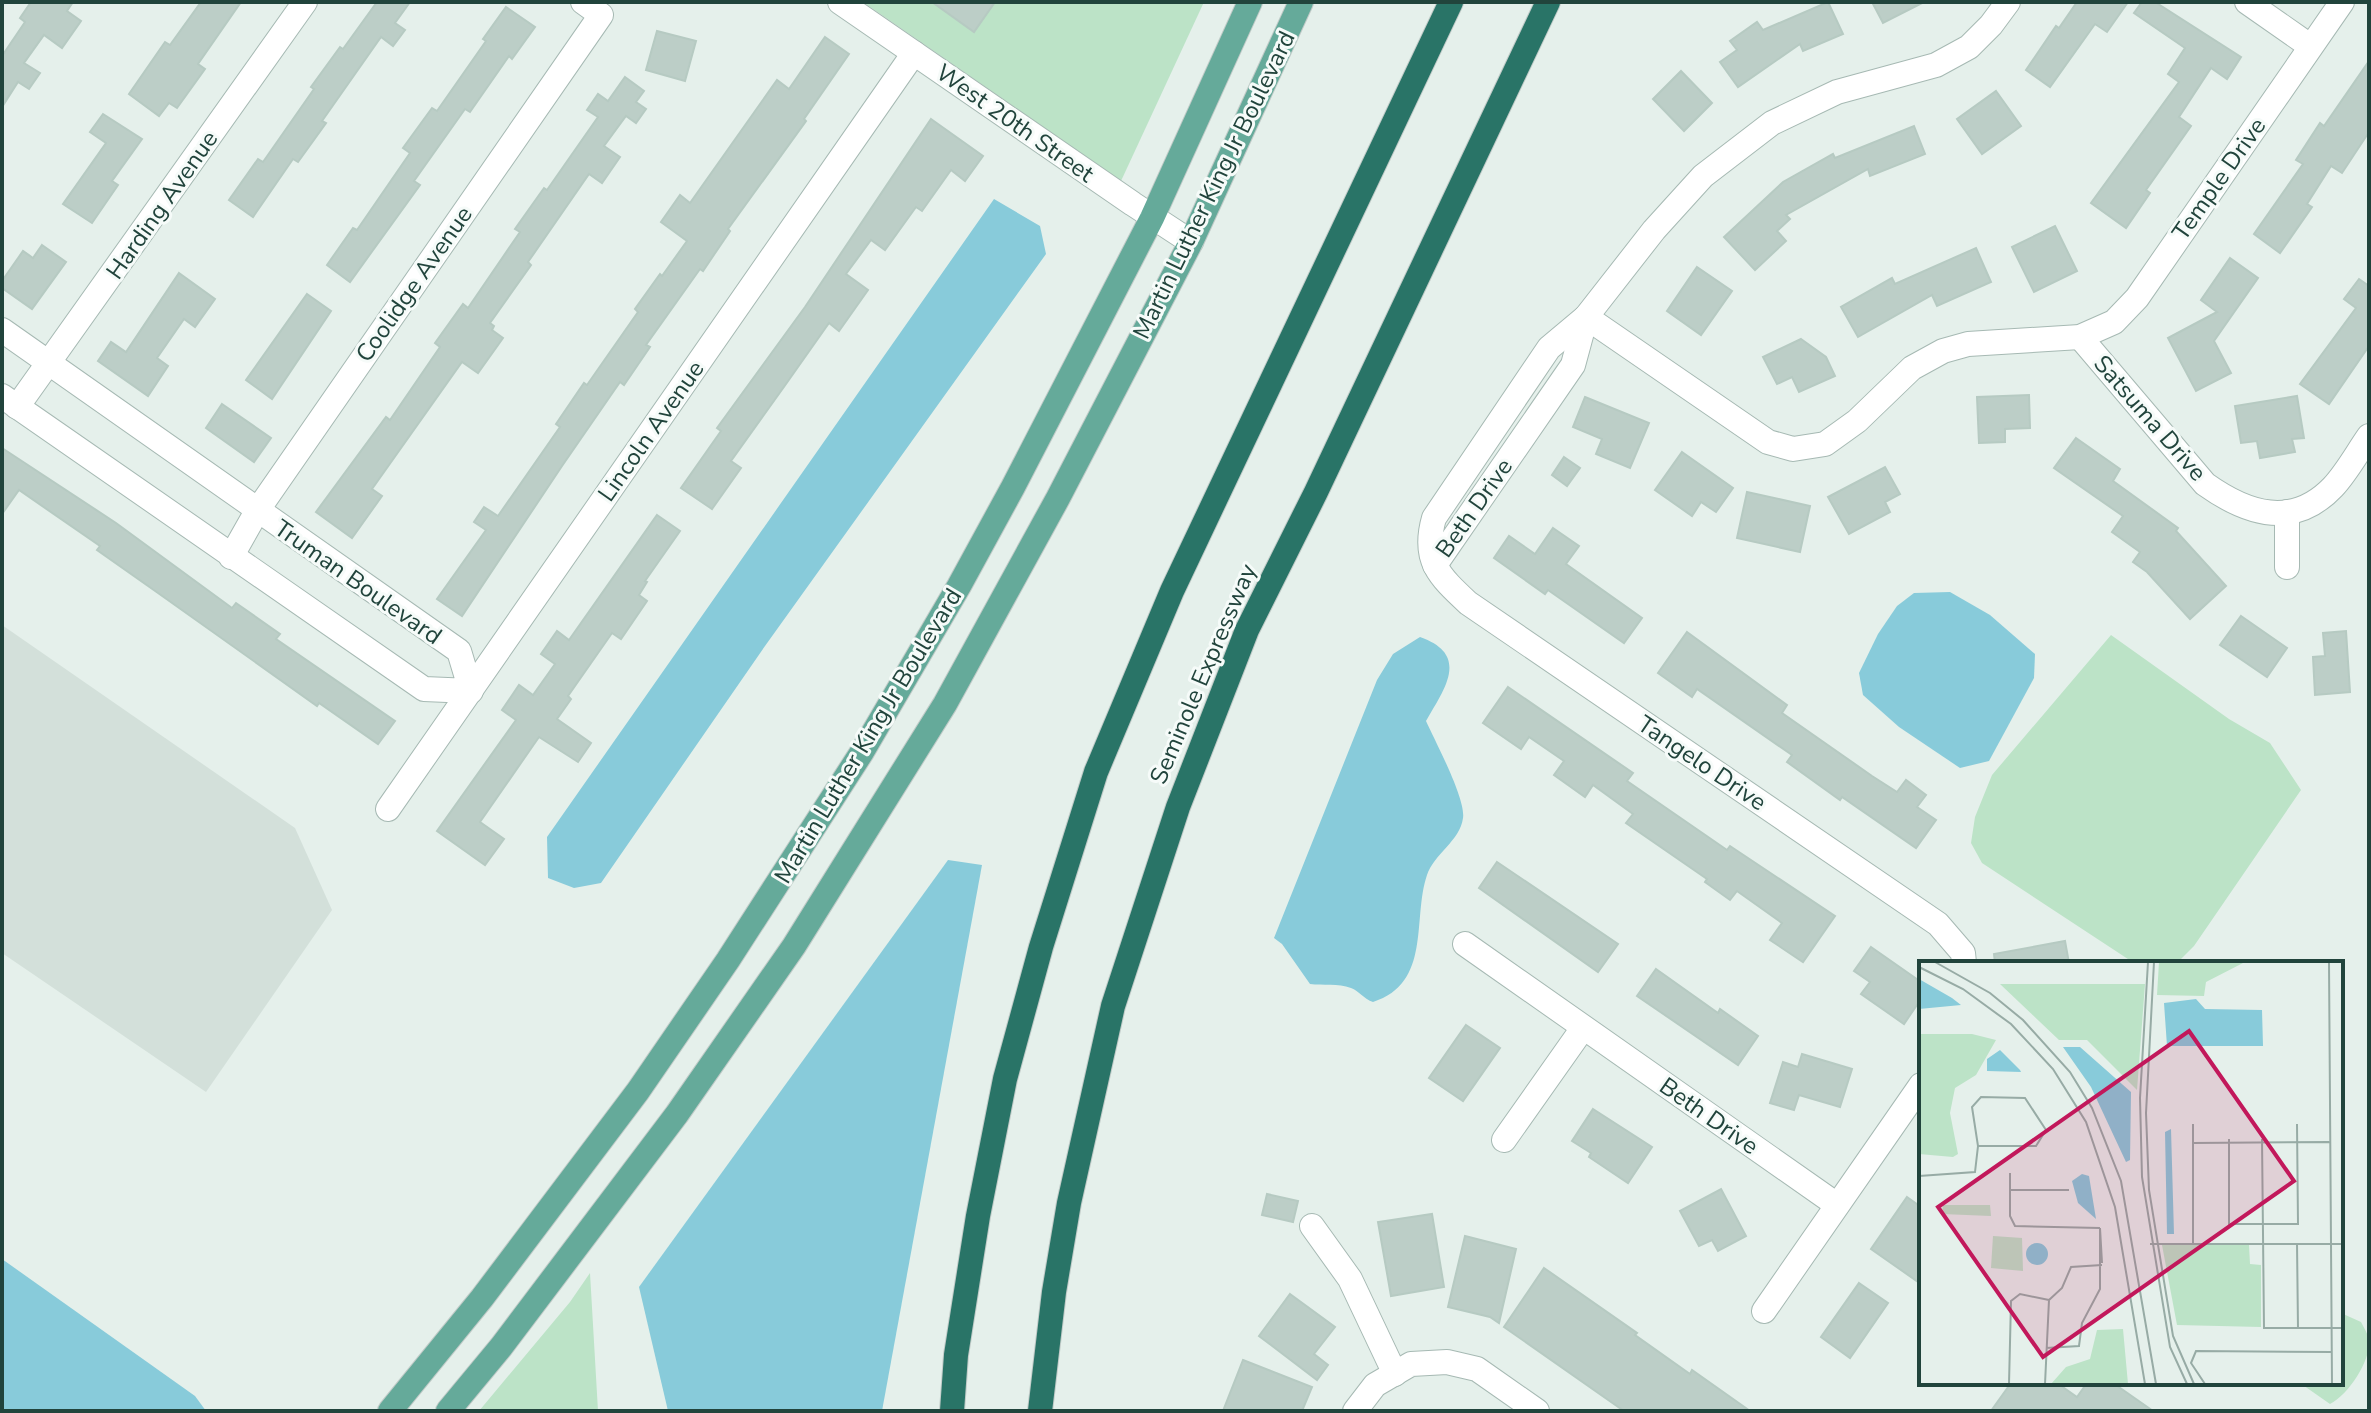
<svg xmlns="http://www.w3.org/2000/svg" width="2371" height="1413" viewBox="0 0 2371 1413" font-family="'Nunito Sans',sans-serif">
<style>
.built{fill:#d3e0da}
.green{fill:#bce3c7}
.water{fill:#88cbda}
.building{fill:#bccec7;stroke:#b6cac2;stroke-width:2}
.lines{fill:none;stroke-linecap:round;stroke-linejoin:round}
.minor-casing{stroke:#a6b9b3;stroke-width:26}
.major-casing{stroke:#c1cbc8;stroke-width:26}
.highway-casing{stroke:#c1cbc8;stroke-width:26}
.minor{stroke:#fff;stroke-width:24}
.major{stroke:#65aa9a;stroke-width:24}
.highway{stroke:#297467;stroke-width:24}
.labels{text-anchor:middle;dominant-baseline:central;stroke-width:6;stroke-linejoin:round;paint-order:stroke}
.street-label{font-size:24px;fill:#21443c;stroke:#f6fbf9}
.inset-road{fill:none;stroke:#97aba5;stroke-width:2}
.view{fill:#c2185b;fill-opacity:0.15;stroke:#c2185b;stroke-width:4}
.inset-edge{fill:none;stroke:#21443c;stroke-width:4}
</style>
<rect width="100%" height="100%" fill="#e5f0eb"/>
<!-- built -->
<path class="built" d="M2 625 295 828 332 910 206 1092 2 953Z"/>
<!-- green -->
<g class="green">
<path d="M863 2H1204L1121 181Z"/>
<path d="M2111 635 2229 719 2270 743 2301 790 2194 946 2177 963H2134L1982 863 1971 843 1975 817 1992 775Z"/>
<path d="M590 1273 598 1411H479L570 1302Z"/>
<path d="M2341 1313 2361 1322C2364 1328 2368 1334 2369 1340 2371 1361 2348 1395 2330 1404L2300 1383H2341Z"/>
</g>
<!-- water -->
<g class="water">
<path d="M994 199 1040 226 1046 254 765 646 601 883 574 888 548 878 547 837Z"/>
<path d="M1950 592 1990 615 2035 654 2034 678 1989 761 1960 768 1899 727 1863 695 1859 673 1878 634 1897 606 1914 593Z"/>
<path d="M1420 637C1471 655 1444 689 1426 721 1435 741 1466 799 1463 818 1460 841 1434 854 1427 875 1412 919 1432 983 1373 1002 1364 999 1359 991 1351 988 1338 983 1323 986 1310 984L1282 944 1274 938 1377 680 1393 654Z"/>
<path d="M948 860 982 865 882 1411H668L639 1287Z"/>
<path d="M2 1259 195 1396 206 1411H2Z"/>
</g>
<!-- building -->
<g class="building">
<path d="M31 2H73L67 11 81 21 62 48 44 35 24 63 40 73 29 89 18 82 2 107V56L25 22 20 18Z"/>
<path d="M201 2H241L198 64 205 69 177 108 169 103 159 116 129 94 165 42 170 45Z"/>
<path d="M377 2H410L395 23 405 30 393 46 381 37 322 121 326 123 298 162 293 159 253 217 229 200 258 159 263 162 314 89 311 87 340 47 343 49Z"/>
<path d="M932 2H995L974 32Z"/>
<path d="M1828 2 1843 34 1803 51 1800 44 1738 87 1720 62 1737 50 1730 41 1757 22 1763 30Z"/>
<path d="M1872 2H1924L1883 23Z"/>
<path d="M2077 2H2128L2107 32 2095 24 2050 87 2026 70 2056 26 2059 28Z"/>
<path d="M2142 2H2155L2241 57 2227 79 2211 68 2179 117 2191 126 2146 190 2150 193 2126 228 2091 203 2179 82 2168 74 2185 48 2134 13Z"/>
<path d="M506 7 535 27 512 59 509 56 470 112 465 109 414 181 420 185 350 282 327 265 353 228 357 230 410 153 403 148 432 108 437 111 486 41 483 39Z"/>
<path d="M657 31 696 41 685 81 646 70Z"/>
<path d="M825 37 849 54 804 119 806 121 728 229 730 231 703 271 700 269 646 345 650 347 624 385 620 382 562 466 462 616 437 599 486 530 474 522 484 507 498 516 560 427 556 424 584 383 587 385 638 312 635 309 660 274 662 276 687 241 661 222 680 195 690 203 777 80 789 89Z"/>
<path d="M2369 61V132L2342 173 2331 166 2307 204 2312 207 2280 253 2254 234 2303 164 2296 160 2320 123 2324 126Z"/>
<path d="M1681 71 1712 103 1684 131 1653 99Z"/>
<path d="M625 77 644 91 636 102 646 109 636 123 626 116 604 146 620 157 602 183 589 174 528 262 531 265 490 323 494 326 492 330 503 338 478 373 462 362 372 489 382 496 352 538 316 512 386 417 390 420 440 347 435 343 463 304 468 308 520 232 515 229 544 188 547 190 598 117 587 110 598 94 608 101Z"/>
<path d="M1996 91 2021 126 1982 154 1957 119Z"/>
<path d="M103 114 142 139 112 181 118 185 92 223 63 204 106 143 90 132Z"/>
<path d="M931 119 983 156 965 181 951 170 922 211 916 207 885 250 871 240 846 274 868 290 839 331 829 323 786 384 731 461 741 468 712 509 681 488 721 431 717 428 805 307Z"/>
<path d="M1914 126 1925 154 1870 176 1868 169 1786 215 1790 219 1777 231 1786 241 1755 270 1724 237 1783 182 1833 154 1835 158Z"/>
<path d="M2055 226 2077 271 2034 292 2012 247Z"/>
<path d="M42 245 66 262 32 309 2 288V281L23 251 33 258Z"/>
<path d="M1976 248 1991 282 1937 306 1932 295 1858 337 1841 307 1892 278 1895 284Z"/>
<path d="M2230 258 2258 278 2214 341 2231 373 2196 391 2168 338 2217 312 2201 300Z"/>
<path d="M1697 267 1732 291 1701 335 1667 311Z"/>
<path d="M179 273 215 299 195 327 184 319 157 358 168 366 148 396 98 361 111 342 126 352Z"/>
<path d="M2359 279 2369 286V346L2329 404 2300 384 2356 308 2344 299Z"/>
<path d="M307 294 331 311 272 399 246 380Z"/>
<path d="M1801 339 1826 357 1835 376 1799 392 1792 377 1777 384 1763 357Z"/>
<path d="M2029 395 2030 428 2005 429V442L1979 443 1977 397Z"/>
<path d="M2297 396 2304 438 2292 439 2295 452 2260 458 2257 441 2241 443 2235 406Z"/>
<path d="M1585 397 1649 423 1630 468 1596 454 1602 439 1573 427Z"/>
<path d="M222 404 271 438 254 462 206 428Z"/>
<path d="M2076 438 2120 469 2113 481 2178 528 2176 531 2226 586 2190 619 2147 572 2133 562 2140 552 2112 532 2123 516 2054 468Z"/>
<path d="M2 448 116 523 232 608 236 603 280 634 276 639 395 721 378 744 319 703 317 706 158 593 97 550 100 546 19 490 2 514Z"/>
<path d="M1682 452 1733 488 1716 512 1701 502 1692 516 1655 490Z"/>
<path d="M1564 457 1580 468 1567 486 1552 475Z"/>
<path d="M1885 467 1900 494 1885 502 1890 512 1849 534 1828 497Z"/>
<path d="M1747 492 1810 506 1800 552 1737 538Z"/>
<path d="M657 515 680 531 645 581 647 582 639 595 647 601 621 639 612 633 568 696 571 699 557 719 591 743 578 762 539 737 480 822 504 839 485 865 437 831 516 720 502 710 519 685 533 695 555 664 541 654 557 631 569 640Z"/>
<path d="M1553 528 1579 546 1566 564 1642 618 1624 643 1548 590 1545 594 1494 558 1509 536 1535 554Z"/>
<path d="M2241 616 2287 648 2267 677 2220 645Z"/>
<path d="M2346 631 2350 692 2315 695 2313 657 2325 656 2323 633Z"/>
<path d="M1687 632 1787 705 1782 713 1872 776 1897 792 1906 780 1926 795 1917 807 1936 820 1916 848 1842 797 1840 800 1787 762 1792 755 1697 689 1692 697 1658 673Z"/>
<path d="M1508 687 1633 773 1627 781 1727 850 1730 846 1835 916 1803 962 1770 940 1782 923 1737 891 1730 900 1705 882 1707 879 1626 823 1633 814 1593 785 1585 797 1554 775 1564 761 1529 737 1521 749 1483 723Z"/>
<path d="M1497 862 1618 944 1598 972 1479 888Z"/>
<path d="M2065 941 2069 963H1995L1994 954Z"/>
<path d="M1871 947 1921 982V999L1904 1024 1861 994 1870 982 1854 971Z"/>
<path d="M1656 969 1718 1013 1720 1009 1758 1036 1738 1065 1637 996Z"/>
<path d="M1466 1025 1500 1048 1463 1101 1429 1078Z"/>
<path d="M1802 1054 1852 1069 1840 1107 1799 1095 1794 1110 1770 1103 1783 1062 1798 1067Z"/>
<path d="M1593 1109 1652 1147 1628 1183 1589 1157 1591 1153 1572 1141Z"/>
<path d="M1721 1189 1746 1236 1718 1251 1712 1240 1699 1246 1680 1211Z"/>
<path d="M1267 1194 1298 1201 1293 1222 1262 1215Z"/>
<path d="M1907 1197 1921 1207V1284L1871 1249Z"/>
<path d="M1432 1214 1444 1287 1391 1296 1378 1222Z"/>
<path d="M1465 1236 1516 1249 1499 1323 1490 1317 1448 1307Z"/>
<path d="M1544 1268 1637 1333 1635 1335 1690 1374 1692 1370 1750 1411H1624L1504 1327Z"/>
<path d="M1859 1283 1888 1303 1850 1358 1821 1337Z"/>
<path d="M1290 1294 1335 1327 1314 1354 1328 1365 1317 1380 1259 1336Z"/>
<path d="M1243 1360 1312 1387 1302 1411H1223Z"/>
<path d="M2011 1383H2057L2077 1397 2087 1383H2113L2153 1411H1991Z"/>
</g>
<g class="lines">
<defs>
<g id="minor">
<path d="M840 2 1133 204 1191 242"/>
<path d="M2247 2 2310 46"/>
<path d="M1586 317 1768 442 1793 449 1825 444 1857 421 1912 368 1943 351 1968 344 2080 337 2114 322 2137 298 2342 2"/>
<path d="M2 330 459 651 471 691 424 689 2 396"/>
<path d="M2080 337 2205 484C2247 514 2293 529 2333 487 2347 472 2357 453 2369 436"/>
<path d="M17 407 305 2"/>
<path d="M231 557 257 511 601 15 583 2"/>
<path d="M1435 565 1573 365 1586 317"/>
<path d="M2287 567V512"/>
<path d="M388 809 914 53"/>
<path d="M1465 944 1837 1205"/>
<path d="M1964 963 1963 953 1938 924 1468 603C1439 576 1422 560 1434 518L1549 348 1586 317 1654 230 1703 176 1772 123 1837 92 1936 65 1969 47 1991 25 2008 2"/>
<path d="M1504 1140 1583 1028"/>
<path d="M1312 1226 1350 1279 1395 1374"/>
<path d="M1764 1311 1921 1085"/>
<path d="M1355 1411 1375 1385 1411 1364 1447 1362 1477 1369 1537 1411"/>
</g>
<g id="major">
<path d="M390 1411 482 1298 638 1091 728 960 862 752 959 586 1013 487 1152 218 1250 2"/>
<path d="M448 1411 501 1347 677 1114 794 946 945 704 1058 498 1191 242 1301 2"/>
</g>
<g id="highway">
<path d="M952 1411 956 1355 978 1216 1005 1079 1041 947 1096 772 1172 591 1451 2"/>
<path d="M1040 1411 1054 1292 1069 1203 1113 1006 1178 807 1247 630 1316 492 1548 2"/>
</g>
</defs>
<!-- minor casing -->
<use href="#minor" class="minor-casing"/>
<!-- major casing -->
<use href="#major" class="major-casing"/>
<!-- highway casing -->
<use href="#highway" class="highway-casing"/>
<!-- minor -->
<use href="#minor" class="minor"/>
<!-- major -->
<use href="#major" class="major"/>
<!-- highway -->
<use href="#highway" class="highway"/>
</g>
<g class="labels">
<!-- street labels -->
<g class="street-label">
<text transform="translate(1015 123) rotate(35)">West 20th Street</text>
<text transform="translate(2219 179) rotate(-55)">Temple Drive</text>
<text transform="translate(1214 185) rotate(-64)">Martin Luther King Jr Boulevard</text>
<text transform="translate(162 205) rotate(-55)">Harding Avenue</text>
<text transform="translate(414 284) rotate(-55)">Coolidge Avenue</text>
<text transform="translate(2150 418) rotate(49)">Satsuma Drive</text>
<text transform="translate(651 431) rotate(-55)">Lincoln Avenue</text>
<text transform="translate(1474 508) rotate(-55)">Beth Drive</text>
<text transform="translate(358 582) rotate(35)">Truman Boulevard</text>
<text transform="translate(1203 674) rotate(-67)">Seminole Expressway</text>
<text transform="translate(868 736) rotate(-59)">Martin Luther King Jr Boulevard</text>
<text transform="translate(1702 763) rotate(34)">Tangelo Drive</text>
<text transform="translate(1709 1116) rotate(35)">Beth Drive</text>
</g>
</g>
<!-- overview -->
<g transform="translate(1919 961)">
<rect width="424" height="424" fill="#e5f0eb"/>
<path d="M240 1H324V2L287 21 285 35 238 34ZM81 23H226L218 129 168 79H140ZM0 73H53L77 79 57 114 36 127 31 152 39 193 34 196 0 193ZM71 244 72 255 23 253 24 244ZM74 275 103 277 104 310 72 307ZM243 284H330L331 303 342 304V366L258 364ZM204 368 209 423H132L147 406 171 398 178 369Z" fill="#bce3c7"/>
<path d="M0 18 33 37 42 44 0 48ZM277 38 286 48 343 49 344 85H248L245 42ZM144 86H161L212 131 211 199 207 201 172 126ZM81 89 101 109 102 111 68 110V98ZM252 168 255 273H248L246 171ZM163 213 170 215 177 258 159 242 153 220ZM107 293a11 11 0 1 1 22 0a11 11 0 1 1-22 0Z" fill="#88cbda"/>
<path class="inset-road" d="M16 1 71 32 104 59 151 111 173 147 202 220 237 423M229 1 221 137 223 216 251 386 268 423M235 1 227 152 230 229 254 375 275 423M410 1 413 423M0 6 44 28 92 63 134 108 167 161 196 246 226 423M274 163V282M310 178V263H379L378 163M343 178 345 367H424M274 182 412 181M274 182 410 181M91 212V255L96 265 181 267M0 215 56 211 59 185 53 146 62 136 106 137 127 169 117 185H59M91 229H150M181 267 183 302M378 282 379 367M231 283H424M130 339 143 327 152 306 183 304M127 387 160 385 163 362 181 328V267M90 423 92 340 101 333 130 339M126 423 130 339M286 423 272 402 277 390 413 391"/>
<path class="view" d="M270 70 375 220 124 396 19 246Z"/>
<rect width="424" height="424" class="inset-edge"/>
</g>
<!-- border -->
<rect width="2371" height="1413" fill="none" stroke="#21443c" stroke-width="8"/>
</svg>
